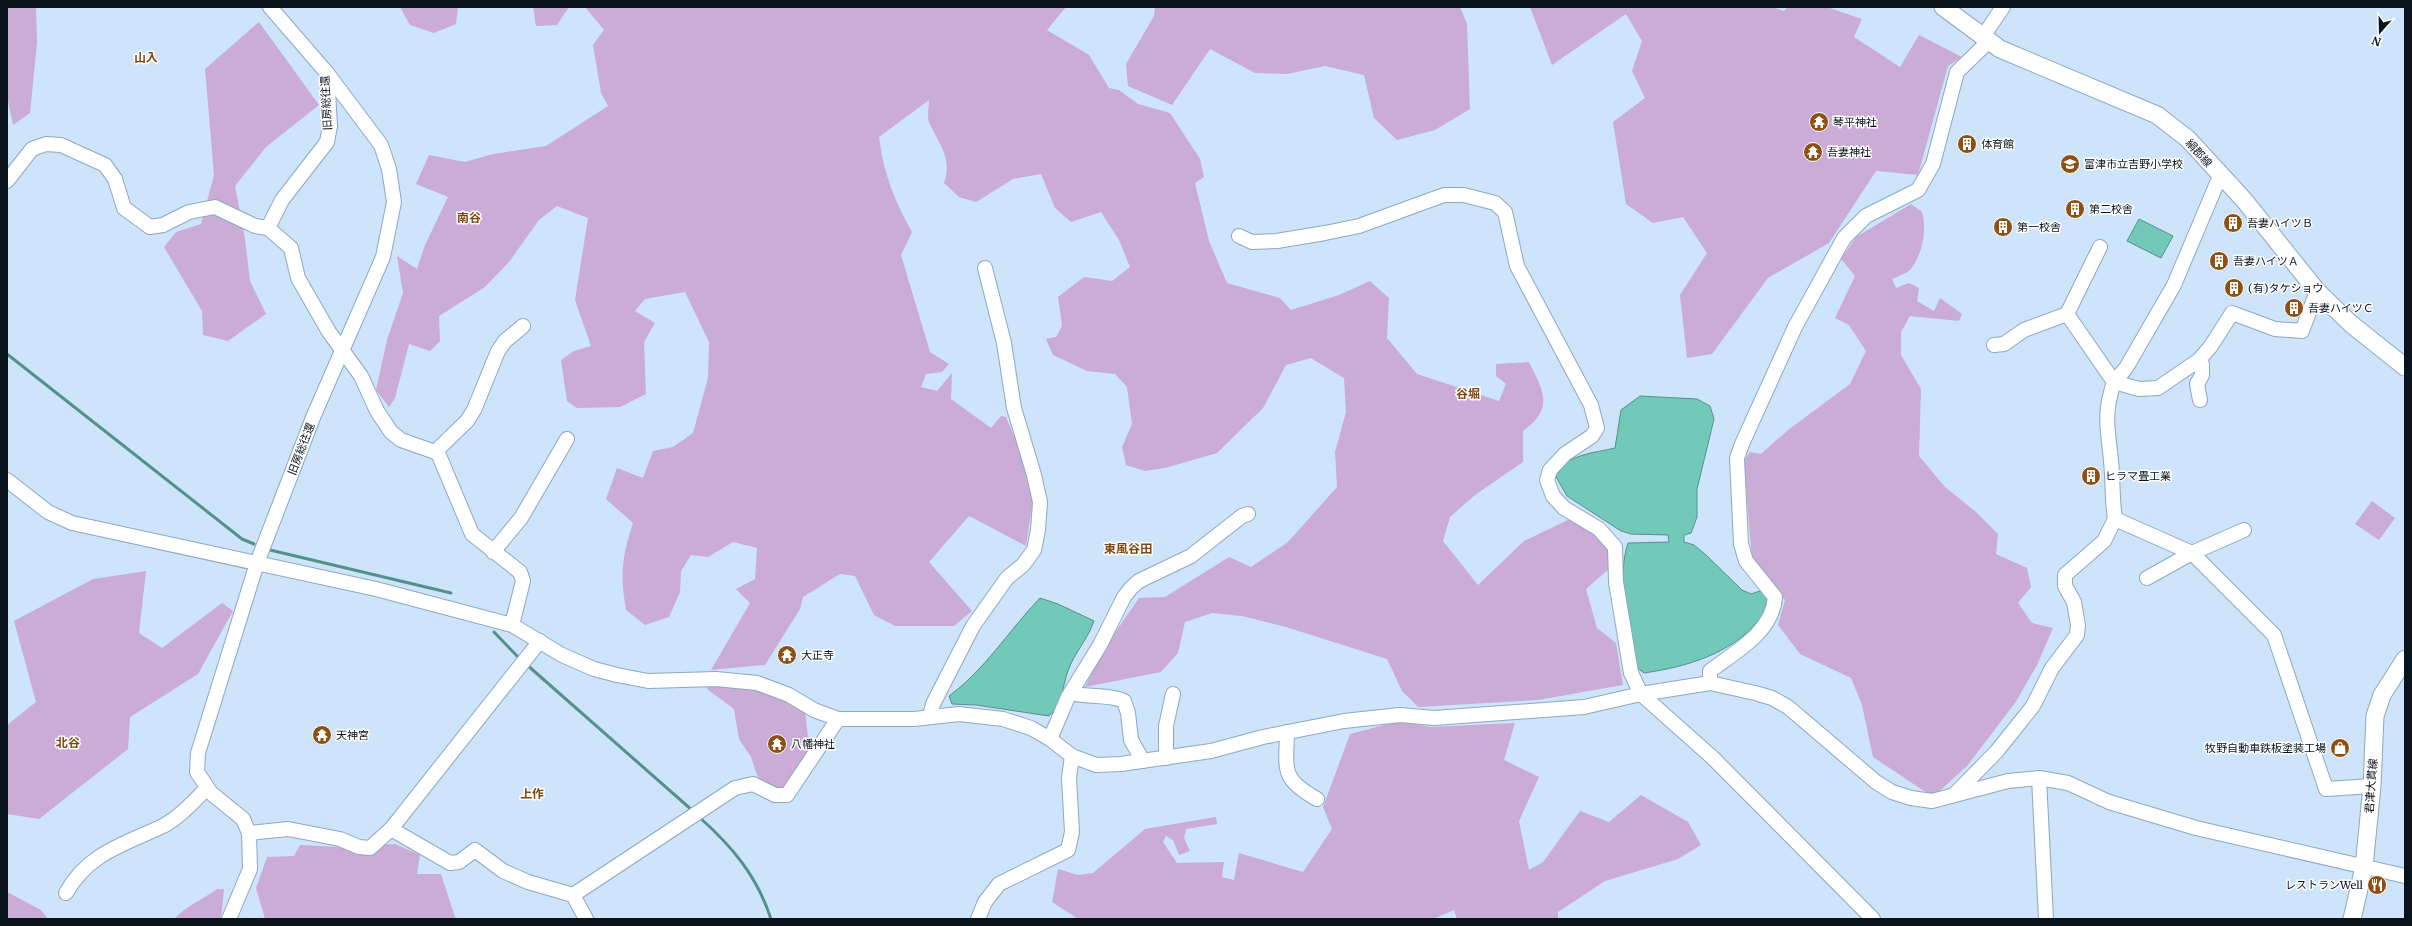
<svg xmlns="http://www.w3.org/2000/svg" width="2412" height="926" viewBox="0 0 2412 926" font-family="Merriweather,'Noto Sans JP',serif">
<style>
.green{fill:#caacd6}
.water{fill:#73c9b9;stroke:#53928a}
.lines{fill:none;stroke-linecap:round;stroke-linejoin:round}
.stream{stroke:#53928a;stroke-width:3}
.minor-casing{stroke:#8da8c2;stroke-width:16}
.major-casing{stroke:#8da8c2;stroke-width:19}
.minor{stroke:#fff;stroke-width:14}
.major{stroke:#fff;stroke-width:17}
.labels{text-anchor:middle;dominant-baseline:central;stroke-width:3;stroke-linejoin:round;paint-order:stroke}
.street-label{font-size:11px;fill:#09131c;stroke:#fff}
.poi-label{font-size:11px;fill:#09131c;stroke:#fff;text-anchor:start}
.neighbourhood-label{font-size:12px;font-weight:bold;fill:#804811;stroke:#fff}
</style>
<rect width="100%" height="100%" fill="#cde4fa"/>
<!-- green -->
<g class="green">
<path d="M7 7H36L37 43 30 113 13 125 7 96Z"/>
<path d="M400 7H458L456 24 434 33 410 25Z"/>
<path d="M533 7H569L557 25 536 26Z"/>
<path d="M585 7H1066L1047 30 1089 55 1109 88 1119 90 1138 104 1170 113 1200 159 1204 177 1195 183 1209 241 1227 283 1280 298 1291 310 1339 295 1370 281 1389 298 1387 338 1417 374 1499 401 1506 384 1496 376V364L1529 362C1544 392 1554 409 1523 431V462L1475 495 1450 517 1443 541 1478 585 1524 541 1570 519 1610 542V568L1586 589 1597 628 1616 643 1623 685 1538 700 1418 707 1402 691 1387 659 1286 627 1242 616 1212 613 1185 622 1178 653 1161 672 1085 687 1103 650 1139 598 1165 597 1229 557 1251 567 1288 542 1337 487 1335 452 1346 412 1344 378 1311 358 1286 365 1263 408 1217 453 1165 468 1145 471 1126 465 1122 447 1132 424 1127 387 1115 374 1087 371 1053 355 1046 339 1056 337 1062 326 1058 297 1084 277 1112 281 1130 267 1119 240 1101 212 1071 222 1055 208 1041 174 1013 179 976 202 959 197 944 183C953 158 938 143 929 122 927 116 929 107 929 100L879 137C883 172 895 202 912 232L901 255 930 352 949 364 942 372 926 374 921 387 937 391 952 373 951 399 991 428 1001 416 1006 417 1020 450 1033 499 1026 546 969 516 929 562 972 611 954 626H895L874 615 855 576 840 574 803 597 800 609 765 665 711 670 750 603 736 589 755 579 757 548 733 542 708 557 691 555 681 571 680 592 669 617 645 625 626 610C620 574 622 557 633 523L606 499 617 468 643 478 653 451 673 447 693 433 708 378 709 342 685 292 645 299 635 311 655 323 644 342 646 394 620 407 577 408 567 401 561 360 574 351 591 346 575 300 588 218 557 206 539 220 509 262 485 287 439 316 440 341 430 351 409 344 395 398 389 407 376 390 387 340 403 293 397 256 417 269 425 245 448 197 416 184 429 155 465 162 493 154 546 146 608 106 601 93 593 45 604 30Z"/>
<path d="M1155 7H1460L1467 24 1470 109 1435 130 1397 140 1374 118 1364 75 1325 66 1287 74 1255 73 1210 49 1172 105 1128 86 1126 64 1154 16Z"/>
<path d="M1530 7H1772L1784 11 1788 7H1827L1862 19 1854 37 1900 67 1919 35 1962 57 1948 66 1918 175 1876 171 1829 243 1768 278 1712 354 1687 358 1680 295 1707 253 1683 217 1653 223 1626 204 1613 122 1645 98 1632 71 1642 41 1626 14 1552 65Z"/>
<path d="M259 22 319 105 266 147 235 186 245 239 250 281 266 314 228 341 203 335 202 311 164 247 176 232 201 224 214 175 205 69Z"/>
<path d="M1911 204 1922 212C1927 231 1923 252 1911 269 1907 274 1897 276 1892 279L1896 288 1909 283 1919 288 1917 301 1934 311 1940 298 1962 314 1959 321 1910 316 1901 332V355L1921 389 1919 456 1945 487 1976 512 1998 534 1996 554 2027 568 2031 587 2018 603 2032 623 2053 628 2037 665 2015 703 1967 766 1933 797 1873 757 1862 705 1851 678 1800 654 1778 625 1785 600 1752 560 1744 461 1750 452 1761 454 1788 430 1850 384 1866 351 1849 325 1835 318 1855 276 1841 259 1856 237Z"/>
<path d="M2372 501 2395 518 2379 540 2355 524Z"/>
<path d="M146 571 139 633 162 648 222 603 233 611 198 674 130 717 128 749 39 819 7 814V725L36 702 14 621 93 579Z"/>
<path d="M708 685C743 686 776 692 805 712L808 737 813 741 815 751 787 789 764 787 757 775 751 757 739 739 734 709 707 689Z"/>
<path d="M1399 721 1431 727 1515 723 1504 760 1539 777 1519 821 1529 870 1543 862 1580 811 1609 822 1641 795 1688 822 1701 845 1678 859 1605 881 1558 912V919H1457L1454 910 1433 919H1078L1052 902 1058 869 1078 875 1093 873 1145 829 1216 817 1217 824 1186 829 1184 838 1190 851 1179 855 1173 840 1166 836 1163 842 1177 863 1224 862 1222 877 1234 880 1239 853 1303 872 1332 829 1323 807 1350 734Z"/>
<path d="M395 844 420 855 417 874H441L455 917 459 919H265L256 888 267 857 294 856 300 845 341 847Z"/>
<path d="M217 889H224L221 919H174C186 906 202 900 217 889Z"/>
<path d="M7 892 41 910 48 919H7Z"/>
</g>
<!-- water -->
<g class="water">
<path d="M2139 219 2173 236 2161 258 2127 241Z"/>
<path d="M1640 396 1697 399 1710 406 1714 419 1697 489V517L1691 533 1684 535V542L1694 545 1705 554 1742 590 1751 594 1763 590 1768 597C1766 604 1764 614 1759 620 1731 654 1686 667 1644 673L1636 667C1629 631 1616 578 1628 543L1669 542 1668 535 1631 534 1621 531 1567 496 1555 475C1567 454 1594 453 1615 448L1621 410Z"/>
<path d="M1040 598 1058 604 1094 621C1088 639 1074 653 1068 671 1062 687 1063 704 1049 716L976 705 952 704 949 696C985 670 1009 630 1040 598Z"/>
</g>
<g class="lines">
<!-- stream -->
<g class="stream">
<path d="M7 354 242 539 254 544"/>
<path d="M270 550 451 593"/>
<path d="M494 632 520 659"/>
<path d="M526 664 693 811"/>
<path d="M698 816C732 846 757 876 771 919"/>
</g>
<defs>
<g id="minor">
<path d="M1982 38 2003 7"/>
<path d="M327 73 330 126 327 142 282 200 268 228 291 248 298 278 329 332 361 376 377 411 391 432 401 440 438 453 472 534 520 572 523 581 512 625"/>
<path d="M2220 176 2174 285 2126 368 2114 382 2139 389 2158 388 2199 360 2211 346 2232 313 2275 329 2302 331 2317 291"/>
<path d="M7 181 32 149 46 144 61 145 105 165 115 179 124 208 150 227 163 225 189 212 215 207 255 226 268 228"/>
<path d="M1239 236 1252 242 1277 241 1325 233 1359 226 1444 195H1464L1495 203 1505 212 1517 266 1591 405 1597 428 1592 436 1565 454 1550 470 1547 480 1553 496 1564 508 1599 529 1615 547 1616 582 1631 673 1641 694 1713 758 1873 919"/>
<path d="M2100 247 2067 314 2114 382C2103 415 2108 429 2111 461 2113 480 2112 500 2115 519L2192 553 2274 635 2326 789 2372 786"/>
<path d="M1994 345 2004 344 2024 330 2067 314"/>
<path d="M2199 360 2202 364V375L2197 384 2200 400"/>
<path d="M435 452 467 421 474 410 498 351 505 341 523 326"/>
<path d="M7 480 48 512 72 523 376 589 512 625 562 655 594 669 617 675 648 681 716 679 757 683 789 695 814 710 838 719H914L959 714 1003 719 1031 728 1050 739 1072 756 1096 765 1121 764 1211 751 1263 737 1344 721 1400 715 1434 718 1584 707 1641 694 1710 683 1755 693 1772 698 1788 707 1876 782 1892 792 1911 798 1932 801 2008 781 2039 778 2068 783 2109 802 2196 828 2405 876"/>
<path d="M493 552 521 518 567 439"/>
<path d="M2147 578 2192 553 2244 530"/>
<path d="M1710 683V671C1735 652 1773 632 1775 597L1746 561 1741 544 1737 458 1742 444 1795 327 1844 238 1866 216 1918 190 1933 164 1957 72 1988 42"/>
<path d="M1071 693C1089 698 1109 694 1124 701L1128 713 1131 740 1143 761"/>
<path d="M930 716 933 704 973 626 1007 578 1023 565 1034 550 1038 530 1040 502 1034 475 1014 408 1004 343 985 268"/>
<path d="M1287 732C1286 770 1281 779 1317 799"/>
<path d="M1050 739 1068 697 1100 645 1124 597 1131 588 1139 581 1191 556 1242 516 1248 514"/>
<path d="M1166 758V726L1173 694"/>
<path d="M2039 778 2046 919"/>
<path d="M1955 794 1997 751 2033 706 2052 668 2077 635 2078 625 2074 602 2065 586V575L2104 541 2115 519"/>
<path d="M391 829 450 863 459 862 475 850 503 871 528 882 573 895 586 919"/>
<path d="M249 833 288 829 340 839 359 847 370 848 391 829 540 641"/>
<path d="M66 893C88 853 125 844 163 826 180 817 194 801 207 788"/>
<path d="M573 895 735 788 753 784 775 795H787L838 719"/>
<path d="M229 919 250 869 249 833 243 819 211 793 197 772 198 753 257 563 314 415 383 257 394 202 389 169 381 145 327 73 270 7"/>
<path d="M978 919 985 902 999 884 1068 850 1072 832 1069 778 1072 756"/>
</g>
<g id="major">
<path d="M1943 7 2000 49 2157 115 2188 139 2244 200 2317 291 2351 324 2405 367"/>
<path d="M2352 919 2364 867 2372 786 2375 716 2382 695 2405 659"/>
</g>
</defs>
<!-- minor casing -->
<use href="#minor" class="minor-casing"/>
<!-- major casing -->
<use href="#major" class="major-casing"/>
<!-- minor -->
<use href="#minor" class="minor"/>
<!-- major -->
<use href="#major" class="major"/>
</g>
<!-- icons -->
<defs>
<symbol id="temple-disc" viewBox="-11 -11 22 22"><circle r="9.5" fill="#8d4f12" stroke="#fff"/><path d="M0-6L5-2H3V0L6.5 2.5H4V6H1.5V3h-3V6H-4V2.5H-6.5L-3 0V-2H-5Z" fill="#fff"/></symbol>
<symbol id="building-disc" viewBox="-11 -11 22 22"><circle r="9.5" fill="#8d4f12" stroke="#fff"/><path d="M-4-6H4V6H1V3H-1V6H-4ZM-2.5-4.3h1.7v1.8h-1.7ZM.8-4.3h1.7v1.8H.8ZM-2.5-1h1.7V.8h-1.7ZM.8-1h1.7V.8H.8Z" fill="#fff"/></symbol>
<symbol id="school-disc" viewBox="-11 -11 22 22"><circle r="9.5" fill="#8d4f12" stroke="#fff"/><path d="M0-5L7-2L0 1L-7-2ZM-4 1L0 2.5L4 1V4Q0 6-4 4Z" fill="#fff"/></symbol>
<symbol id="shop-disc" viewBox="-11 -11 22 22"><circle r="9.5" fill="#8d4f12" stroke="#fff"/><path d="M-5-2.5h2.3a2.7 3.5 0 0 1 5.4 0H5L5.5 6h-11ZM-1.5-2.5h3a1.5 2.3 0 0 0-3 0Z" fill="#fff"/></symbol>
<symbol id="restaurant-disc" viewBox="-11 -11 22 22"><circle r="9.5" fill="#8d4f12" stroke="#fff"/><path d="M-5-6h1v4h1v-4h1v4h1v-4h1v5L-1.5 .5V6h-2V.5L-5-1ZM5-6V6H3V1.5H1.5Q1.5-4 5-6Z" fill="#fff"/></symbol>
</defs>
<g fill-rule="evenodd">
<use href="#temple-disc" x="1808" y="111" width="22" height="22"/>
<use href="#building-disc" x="1956" y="133" width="22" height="22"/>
<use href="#temple-disc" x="1802" y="141" width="22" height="22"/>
<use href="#school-disc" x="2059" y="153" width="22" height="22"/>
<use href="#building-disc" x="2064" y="198" width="22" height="22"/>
<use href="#building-disc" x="2222" y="212" width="22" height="22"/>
<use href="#building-disc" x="1992" y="216" width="22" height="22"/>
<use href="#building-disc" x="2208" y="250" width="22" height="22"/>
<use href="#building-disc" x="2223" y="277" width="22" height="22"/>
<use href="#building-disc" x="2283" y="297" width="22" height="22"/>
<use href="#building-disc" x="2080" y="465" width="22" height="22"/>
<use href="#temple-disc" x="776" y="644" width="22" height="22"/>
<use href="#temple-disc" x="311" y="724" width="22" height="22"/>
<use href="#temple-disc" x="766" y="733" width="22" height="22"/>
<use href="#shop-disc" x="2329" y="737" width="22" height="22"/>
<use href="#restaurant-disc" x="2366" y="874" width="22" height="22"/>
</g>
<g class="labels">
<!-- street labels -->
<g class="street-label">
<text transform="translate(326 103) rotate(-93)">旧房総往還</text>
<text transform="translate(2199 153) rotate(48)">絹郡線</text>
<text transform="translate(301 449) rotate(-69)">旧房総往還</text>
<text transform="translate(2371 786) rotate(-86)">君津大貫線</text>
</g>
<!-- poi labels -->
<g class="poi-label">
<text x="1833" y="122">琴平神社</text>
<text x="1981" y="144">体育館</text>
<text x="1827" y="152">吾妻神社</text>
<text x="2084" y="164">富津市立吉野小学校</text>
<text x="2089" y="209">第二校舎</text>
<text x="2247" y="223">吾妻ハイツＢ</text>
<text x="2017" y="227">第一校舎</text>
<text x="2233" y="261">吾妻ハイツＡ</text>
<text x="2248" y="288">(有)タケショウ</text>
<text x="2308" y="308">吾妻ハイツＣ</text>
<text x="2105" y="476">ヒラマ畳工業</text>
<text x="801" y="655">大正寺</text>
<text x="336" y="735">天神宮</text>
<text x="791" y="744">八幡神社</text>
<text x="2326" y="748" text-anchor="end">牧野自動車鉄板塗装工場</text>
<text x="2363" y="885" text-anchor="end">レストランWell</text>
</g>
<!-- neighbourhood labels -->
<g class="neighbourhood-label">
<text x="146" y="57">山入</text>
<text x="469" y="217">南谷</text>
<text x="1468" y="393">谷堀</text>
<text x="1128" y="548">東風谷田</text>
<text x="68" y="742">北谷</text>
<text x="532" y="793">上作</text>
</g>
</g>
<!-- border -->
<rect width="2412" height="926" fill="none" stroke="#09131c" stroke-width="16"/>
<!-- north arrow -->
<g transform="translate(2380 32) rotate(200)" stroke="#ffffff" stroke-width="3" paint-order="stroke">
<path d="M0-3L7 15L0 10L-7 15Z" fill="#09131c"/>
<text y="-6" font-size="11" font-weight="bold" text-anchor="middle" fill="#09131c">N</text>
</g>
</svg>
